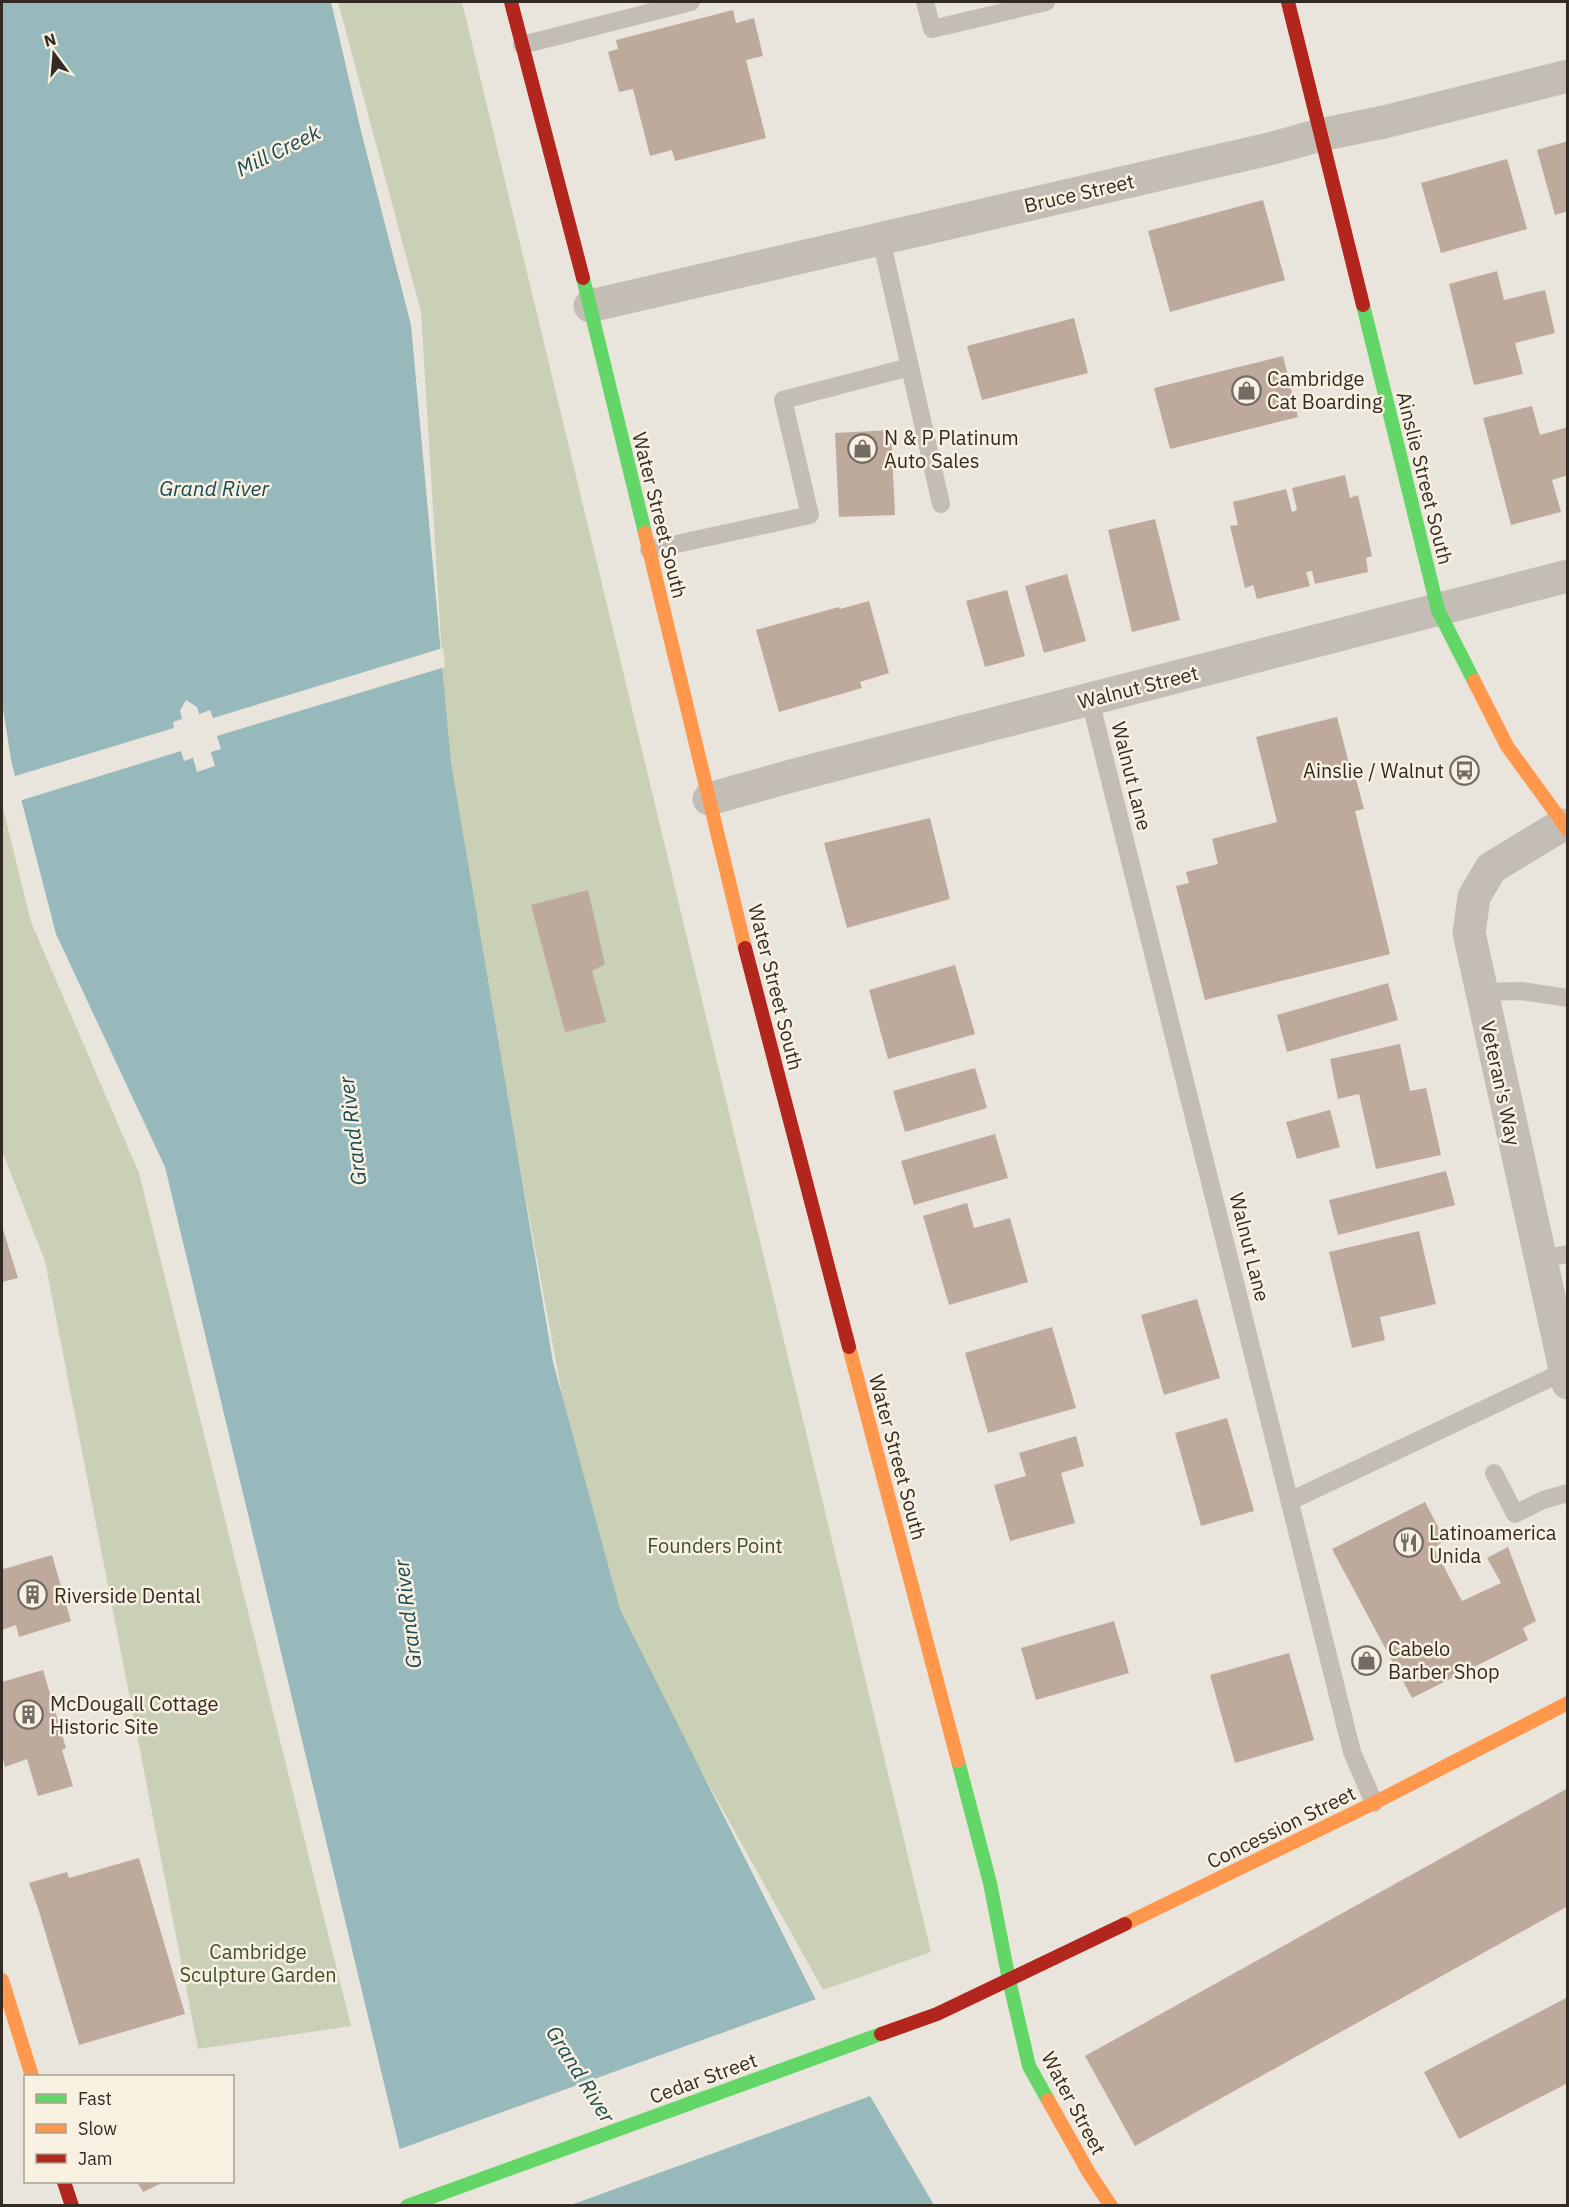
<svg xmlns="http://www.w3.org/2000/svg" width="1569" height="2207" viewBox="0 0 1569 2207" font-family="'IBM Plex Sans',sans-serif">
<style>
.green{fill:#c9d0b6}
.water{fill:#98b9bb;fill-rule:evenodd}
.pier{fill:#eae5dc}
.building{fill:#bdaa9d}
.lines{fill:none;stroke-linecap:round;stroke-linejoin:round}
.lane{stroke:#c3bdb5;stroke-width:18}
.street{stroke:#c3bdb5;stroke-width:33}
.fast{stroke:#63d668;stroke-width:14}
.slow{stroke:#ff974d;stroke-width:14}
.jam{stroke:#b3261e;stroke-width:14}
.labels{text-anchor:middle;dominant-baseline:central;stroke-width:5;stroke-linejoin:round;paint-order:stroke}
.street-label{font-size:20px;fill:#332a24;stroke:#f8f0e1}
.poi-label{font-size:20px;fill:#332a24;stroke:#f8f0e1;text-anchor:start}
.park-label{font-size:20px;fill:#3e5128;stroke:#f8f0e1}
.water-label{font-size:21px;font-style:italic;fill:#1a4b54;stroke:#f8f0e1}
</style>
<rect width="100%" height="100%" fill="#eae5dc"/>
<!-- green -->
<g class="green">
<path d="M338 2H462L931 1952 823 1990 612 1611 563 1400 450 789 421 312Z"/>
<path d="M2 804 31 922 139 1173 351 2026 198 2049 45 1261 2 1151Z"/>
</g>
<!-- water -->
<path class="water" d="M2 2H331L361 131 411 325 451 763 553 1362 620 1609 829 2026 934 2205 416 2206 410 2192 165 1167 56 934 11 760 2 702ZM186 700 197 707 215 766 197 772 180 711Z"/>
<!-- pier -->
<g class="pier">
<path d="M443 648 445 667 217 736 221 749 208 753 197 715 210 710 213 718Z"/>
<path d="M185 718 196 757 184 761 181 751 19 801 12 777 174 728 173 722Z"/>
<path d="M819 1998 873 2095 568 2206H413L407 2193 397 2150Z"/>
</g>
<!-- building -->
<g class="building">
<path d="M733 10 736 23 754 18 763 56 746 60 766 138 675 161 672 150 650 156 633 89 619 92 608 52 618 49 616 40Z"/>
<path d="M1568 141V211L1555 215 1537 150Z"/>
<path d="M1507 159 1527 229 1441 253 1421 183Z"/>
<path d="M1263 200 1285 280 1170 312 1148 231Z"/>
<path d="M1497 271 1504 300 1545 290 1555 333 1515 343 1523 374 1474 385 1449 284Z"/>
<path d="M1074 318 1088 373 982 400 967 346Z"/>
<path d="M1283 356 1298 417 1170 449 1154 388Z"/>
<path d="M1532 406 1540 435 1568 427V475L1552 480 1561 512 1511 525 1483 418Z"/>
<path d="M891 430 895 515 839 517 835 433Z"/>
<path d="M1345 475 1350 498 1358 495 1372 556 1366 558 1368 572 1315 584 1312 571 1306 572 1310 586 1257 599 1253 585 1245 588 1230 526 1238 525 1233 502 1286 489 1292 512 1297 510 1292 488Z"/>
<path d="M1155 519 1180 620 1132 632 1108 530Z"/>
<path d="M1067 574 1086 641 1044 653 1025 586Z"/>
<path d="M1007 590 1025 656 985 667 966 601Z"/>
<path d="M869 601 889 673 860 682 862 688 779 712 756 630 839 607 840 609Z"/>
<path d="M1337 717 1353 779H1356L1364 809 1355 811 1390 954 1205 1000 1176 886 1189 883 1186 872 1218 864 1212 839 1277 822 1256 737Z"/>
<path d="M930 818 950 899 847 928 824 843Z"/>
<path d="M588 890 605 964 592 971 606 1022 565 1032 531 905Z"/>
<path d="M955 965 975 1034 888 1059 869 990Z"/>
<path d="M1388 983 1398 1020 1287 1052 1277 1015Z"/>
<path d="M1400 1044 1410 1091 1426 1088 1441 1155 1376 1169 1359 1094 1338 1099 1330 1059Z"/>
<path d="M975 1068 987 1108 905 1132 893 1091Z"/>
<path d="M1330 1110 1340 1147 1297 1159 1286 1122Z"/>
<path d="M995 1134 1008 1178 914 1205 901 1161Z"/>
<path d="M1446 1171 1455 1205 1338 1235 1329 1200Z"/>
<path d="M967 1203 974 1228 1010 1218 1028 1282 949 1305 923 1216Z"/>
<path d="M2 1226 18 1278 2 1282Z"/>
<path d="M1419 1231 1436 1304 1380 1317 1385 1340 1352 1348 1329 1252Z"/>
<path d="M1197 1299 1220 1378 1164 1395 1141 1315Z"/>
<path d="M1052 1327 1076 1408 988 1433 965 1353Z"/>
<path d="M1227 1418 1254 1511 1201 1526 1175 1433Z"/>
<path d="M1076 1436 1084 1466 1061 1473 1075 1523 1010 1541 994 1485 1026 1476 1019 1453Z"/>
<path d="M1425 1502 1445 1540 1434 1548 1462 1601 1501 1583 1487 1558 1508 1547 1536 1621 1523 1628 1528 1640 1412 1698 1332 1549Z"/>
<path d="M52 1555 71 1621 19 1637 16 1625 2 1630V1562L4 1569Z"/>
<path d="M1114 1621 1129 1673 1036 1700 1021 1648Z"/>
<path d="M1289 1653 1314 1740 1235 1763 1210 1675Z"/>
<path d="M43 1670 66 1748 62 1750 73 1786 38 1796 27 1759 5 1767 2 1755V1682Z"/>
<path d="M1568 1788V1906L1135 2146 1085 2056Z"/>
<path d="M139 1858 185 2014 79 2045 38 1908 29 1883 67 1872 69 1878Z"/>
<path d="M1568 1997V2083L1459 2139 1424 2072Z"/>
<path d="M137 2182H164L143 2192Z"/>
</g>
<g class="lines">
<!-- lane -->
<g class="lane">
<path d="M925 2 932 29 1046 2"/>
<path d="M522 45 691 2"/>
<path d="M881 239 941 504"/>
<path d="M649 550 810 515 783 400 910 367"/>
<path d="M1090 700 1352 1752 1374 1803"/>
<path d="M1482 992 1521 991 1568 998"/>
<path d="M1540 1259 1568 1254"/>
<path d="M1494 1473 1515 1514 1543 1500 1568 1493"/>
<path d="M1290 1501 1565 1371"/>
</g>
<!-- street -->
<g class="street">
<path d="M590 306 1273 148 1320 135 1384 122 1568 76"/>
<path d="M709 799 795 775 1568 576"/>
<path d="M1562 825 1491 868 1474 897 1469 933 1568 1383"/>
</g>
<!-- fast -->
<g class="fast">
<path d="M583 278 645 533"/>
<path d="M1363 305 1438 610 1474 681"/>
<path d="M958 1761 990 1883 1009 1980 1029 2066 1048 2100"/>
<path d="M407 2206 881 2034"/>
</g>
<!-- slow -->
<g class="slow">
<path d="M645 533 745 948"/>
<path d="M1474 681 1507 746 1568 830"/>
<path d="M849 1347 958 1761"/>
<path d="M1125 1924 1374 1803 1568 1703"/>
<path d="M2 1980 32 2076"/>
<path d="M1048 2100 1089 2173 1111 2206"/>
</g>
<!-- jam -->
<g class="jam">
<path d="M511 2 583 278"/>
<path d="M1288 2 1363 305"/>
<path d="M745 948 849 1347"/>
<path d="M881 2034 937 2014 1125 1924"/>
<path d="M64 2182 72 2206"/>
</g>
</g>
<!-- icons -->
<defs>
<symbol id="shop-ring" viewBox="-11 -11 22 22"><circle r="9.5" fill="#f8f0e1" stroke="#736b64" stroke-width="1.5"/><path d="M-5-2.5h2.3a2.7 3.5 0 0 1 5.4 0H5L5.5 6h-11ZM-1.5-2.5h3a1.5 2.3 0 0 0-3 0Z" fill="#736b64"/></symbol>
<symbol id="bus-ring" viewBox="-11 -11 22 22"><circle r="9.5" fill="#f8f0e1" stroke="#736b64" stroke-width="1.5"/><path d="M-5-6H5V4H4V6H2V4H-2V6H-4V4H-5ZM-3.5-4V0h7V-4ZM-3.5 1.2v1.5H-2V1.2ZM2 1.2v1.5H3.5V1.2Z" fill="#736b64"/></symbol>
<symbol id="restaurant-ring" viewBox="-11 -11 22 22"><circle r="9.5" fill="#f8f0e1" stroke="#736b64" stroke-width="1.5"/><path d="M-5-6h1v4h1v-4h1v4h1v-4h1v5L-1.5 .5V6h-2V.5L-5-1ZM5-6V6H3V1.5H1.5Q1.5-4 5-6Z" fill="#736b64"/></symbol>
<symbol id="building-ring" viewBox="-11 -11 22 22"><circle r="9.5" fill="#f8f0e1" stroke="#736b64" stroke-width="1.5"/><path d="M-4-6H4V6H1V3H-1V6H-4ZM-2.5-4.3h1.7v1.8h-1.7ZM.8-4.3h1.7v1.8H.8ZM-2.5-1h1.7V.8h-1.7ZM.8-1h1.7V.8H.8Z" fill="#736b64"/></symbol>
</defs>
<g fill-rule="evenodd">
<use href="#shop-ring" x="1230" y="374" width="33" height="33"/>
<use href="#shop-ring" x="846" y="432" width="33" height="33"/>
<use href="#bus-ring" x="1448" y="754" width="33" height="33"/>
<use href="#restaurant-ring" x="1392" y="1526" width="33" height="33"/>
<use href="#building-ring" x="16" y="1578" width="33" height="33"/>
<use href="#shop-ring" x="1350" y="1644" width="33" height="33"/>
<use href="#building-ring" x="12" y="1698" width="33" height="33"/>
</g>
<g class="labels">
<!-- street labels -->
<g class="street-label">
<text transform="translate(1079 193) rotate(-13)">Bruce Street</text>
<text transform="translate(1425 478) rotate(76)">Ainslie Street South</text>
<text transform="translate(660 515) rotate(76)">Water Street South</text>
<text transform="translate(1138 687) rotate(-14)">Walnut Street</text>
<text transform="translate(1132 776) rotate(76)">Walnut Lane</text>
<text transform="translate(776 987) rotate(76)">Water Street South</text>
<text transform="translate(1501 1083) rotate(78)">Veteran's Way</text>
<text transform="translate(1250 1247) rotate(76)">Walnut Lane</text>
<text transform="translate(898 1457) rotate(75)">Water Street South</text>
<text transform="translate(1281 1827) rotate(-26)">Concession Street</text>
<text transform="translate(703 2078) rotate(-20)">Cedar Street</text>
<text transform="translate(1074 2103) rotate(62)">Water Street</text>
</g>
<!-- poi labels -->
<g class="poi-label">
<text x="1267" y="378">Cambridge<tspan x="1267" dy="23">Cat Boarding</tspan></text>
<text x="884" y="437">N &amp; P Platinum<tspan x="884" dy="23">Auto Sales</tspan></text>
<text x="1444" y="770" text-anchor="end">Ainslie / Walnut</text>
<text x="1429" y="1532">Latinoamerica<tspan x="1429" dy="23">Unida</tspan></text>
<text x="54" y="1595">Riverside Dental</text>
<text x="1388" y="1648">Cabelo<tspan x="1388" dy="23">Barber Shop</tspan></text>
<text x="50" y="1703">McDougall Cottage<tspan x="50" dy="23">Historic Site</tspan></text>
</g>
<!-- park labels -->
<g class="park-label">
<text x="715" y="1545">Founders Point</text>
<text x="258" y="1951">Cambridge<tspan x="258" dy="23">Sculpture Garden</tspan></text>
</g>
<!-- water labels -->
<g class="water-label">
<text transform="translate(278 150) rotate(-26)">Mill Creek</text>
<text x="214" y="488">Grand River</text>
<text transform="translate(352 1131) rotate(-97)">Grand River</text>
<text transform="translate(407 1614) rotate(-97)">Grand River</text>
<text transform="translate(581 2074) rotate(58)">Grand River</text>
</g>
</g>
<!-- border -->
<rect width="1569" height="2207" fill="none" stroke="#332a24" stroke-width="6"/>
<!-- legend -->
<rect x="24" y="2075" width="210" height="108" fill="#f8f0e1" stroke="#a9a195" stroke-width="1.5"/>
<rect x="36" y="2094" width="30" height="9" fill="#63d668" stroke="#a9a195" stroke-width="1.5"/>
<text x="78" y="2105" font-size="18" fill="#332a24">Fast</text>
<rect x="36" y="2124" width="30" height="9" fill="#ff974d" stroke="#a9a195" stroke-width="1.5"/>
<text x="78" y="2135" font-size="18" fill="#332a24">Slow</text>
<rect x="36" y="2154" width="30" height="9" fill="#b3261e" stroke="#a9a195" stroke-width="1.5"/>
<text x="78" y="2165" font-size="18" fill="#332a24">Jam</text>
<!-- north arrow -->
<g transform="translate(54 54) rotate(344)" stroke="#f8f0e1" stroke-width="4.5" paint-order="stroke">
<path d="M0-4.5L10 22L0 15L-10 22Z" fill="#332a24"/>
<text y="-9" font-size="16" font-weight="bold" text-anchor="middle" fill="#332a24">N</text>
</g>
</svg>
